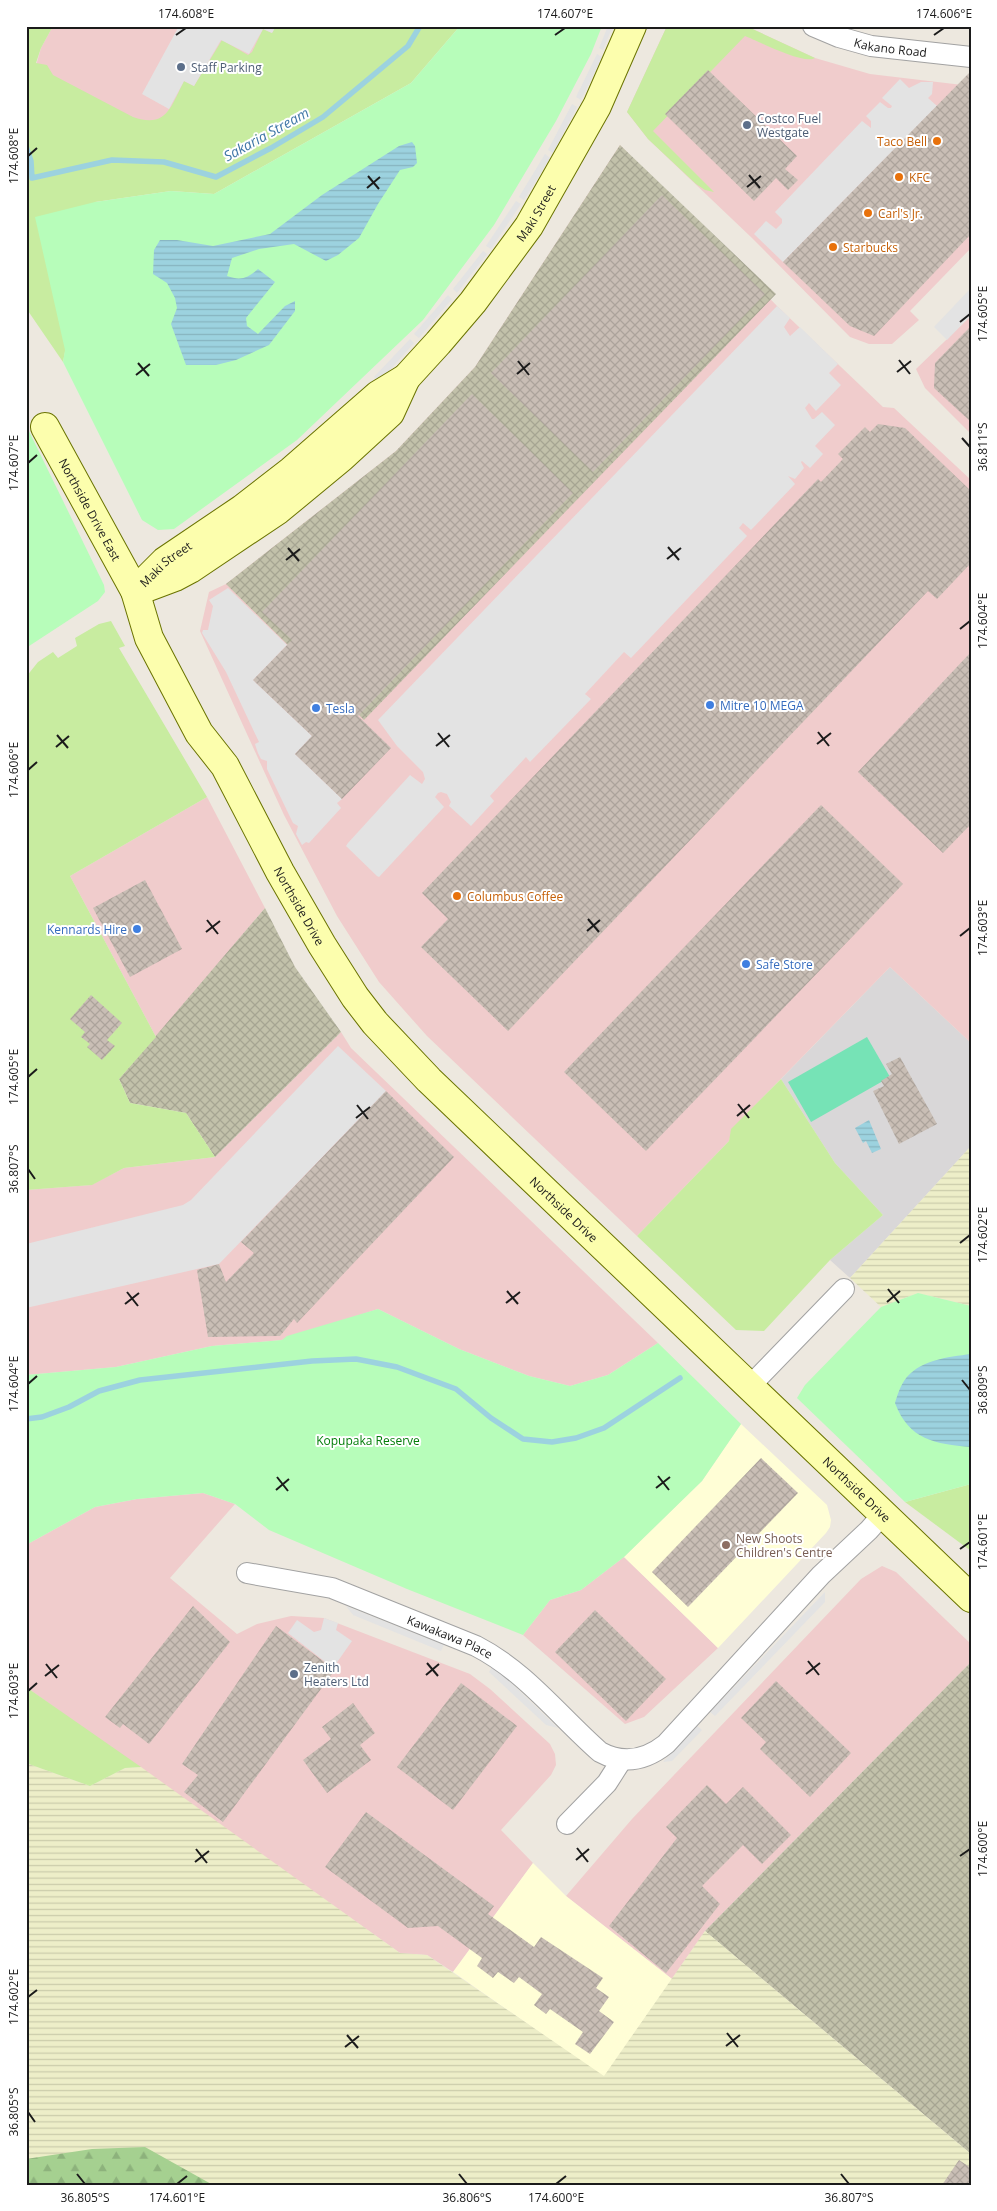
<svg xmlns="http://www.w3.org/2000/svg" width="997" height="2211" viewBox="0 0 997 2211" font-family="'Open Sans',sans-serif">
<style>
.residential{fill:#d9d7d8}
.commercial{fill:#f0cccc}
.education{fill:#fffed6}
.construction{fill:url(#construction-cross-hatch)}
.farmland{fill:url(#farmland-rules)}
.grass{fill:#c8eca0}
.forest{fill:url(#forest-firs)}
.park{fill:#b7fdba}
.pitch{fill:#76e3b6}
.parking{fill:#e3e3e3}
.water{fill:url(#water-rules)}
.lines{fill:none;stroke-linecap:round;stroke-linejoin:round}
.stream{stroke:#9cd2df;stroke-width:5.5}
.building{fill:url(#building-cross-hatch)}
.street-casing{stroke:#a2a2a2;stroke-width:22}
.secondary-casing{stroke:#6a7300;stroke-width:30}
.street{stroke:#fff;stroke-width:20}
.secondary{stroke:#fcfead;stroke-width:28}
.ticks{fill:none;stroke:#1b1b1b;stroke-width:2}
.service-dot{fill:#5c6f8a;stroke:#fff;stroke-width:2}
.food-dot{fill:#e8710a;stroke:#fff;stroke-width:2}
.shop-dot{fill:#3f7fe0;stroke:#fff;stroke-width:2}
.education-dot{fill:#8d6e63;stroke:#fff;stroke-width:2}
.labels{text-anchor:middle;dominant-baseline:central;stroke-width:4;stroke-linejoin:round;paint-order:stroke}
.street-label{font-size:12px;fill:#1b1b1b;stroke:#fff}
.service-label{font-size:12px;fill:#4e5e75;stroke:#fff;text-anchor:start}
.food-label{font-size:12px;fill:#c56008;stroke:#fff;text-anchor:start}
.shop-label{font-size:12px;fill:#366cbe;stroke:#fff;text-anchor:start}
.park-label{font-size:12px;fill:#047e0a;stroke:#fff}
.education-label{font-size:12px;fill:#785e54;stroke:#fff;text-anchor:start}
.water-label{font-size:14px;font-style:italic;fill:#4077a7;stroke:#fff}
.neatline{fill:none;stroke:#1b1b1b;stroke-width:2}
.ticks-label{font-size:12px;text-anchor:middle;fill:#1b1b1b}
</style>
<defs>
<pattern id="construction-cross-hatch" width="8" height="8" patternUnits="userSpaceOnUse" patternTransform="scale(1.25)"><rect width="8" height="8" fill="#c2c1aa"/><path d="M0 0l8 8M0 8l8-8" fill="none" stroke="#a6a592"/></pattern>
<pattern id="farmland-rules" width="6" height="5" patternUnits="userSpaceOnUse" patternTransform="scale(1.25)"><rect width="6" height="5" fill="#edeec8"/><path d="M0 2.5h6" fill="none" stroke="#cbccab"/></pattern>
<pattern id="forest-firs" width="22" height="20" patternUnits="userSpaceOnUse" patternTransform="scale(1.25)"><rect width="22" height="20" fill="#a5d090"/><path d="M5 1l3.5 6h-7zM16 11l3.5 6h-7z" fill="#8db27c"/></pattern>
<pattern id="water-rules" width="6" height="5" patternUnits="userSpaceOnUse" patternTransform="scale(1.25)"><rect width="6" height="5" fill="#9cd2df"/><path d="M0 2.5h6" fill="none" stroke="#86b4bf"/></pattern>
<pattern id="building-cross-hatch" width="8" height="8" patternUnits="userSpaceOnUse" patternTransform="scale(1.25)"><rect width="8" height="8" fill="#c9beb5"/><path d="M0 0l8 8M0 8l8-8" fill="none" stroke="#aca39b"/></pattern>
</defs>
<rect width="100%" height="100%" fill="#ede8df"/>
<!-- residential -->
<path class="residential" d="M890 967 971 1043V1146L850 1278 830 1260 883 1215 835 1163 781 1079Z"/>
<!-- commercial -->
<g class="commercial">
<path d="M53 26H366L190 129H97L35 69 41 48Z"/>
<path d="M667 26H746L815 58 870 74 971 86V248L910 311 919 320 892 344H869L850 337 752 238 648 139 627 112Z"/>
<path d="M620 145 777 306 883 407 894 408 971 480V1043L890 967 732 1129 729 1141 637 1236 427 1036 379 982 337 916 284 815 200 631 209 592 226 584 396 451 475 367Z"/>
<path d="M971 316V434L925 388 916 369Z"/>
<path d="M207 797 265 908 156 1037 70 876Z"/>
<path d="M341 1032 351 1048 658 1343 608 1375 570 1386 529 1376 459 1349 378 1309 282 1340 212 1346 116 1367 26 1375V1190L91 1185 124 1168 215 1157Z"/>
<path d="M203 1493 235 1504 170 1578 237 1634 257 1624 291 1616 324 1618 470 1674 490 1689 550 1744 555 1754 556 1765 551 1775 501 1830 533 1863 453 1972 427 1955 400 1953 26 1687V1545L95 1507 137 1499Z"/>
<path d="M624 1557 718 1648 644 1717 625 1724 523 1635 550 1600 581 1590Z"/>
<path d="M882 1566 896 1572 971 1644V1662L705 1931 672 1979 566 1896 632 1819 861 1579Z"/>
</g>
<!-- education -->
<g class="education">
<path d="M741 1424 827 1505 831 1520 830 1527 826 1533 718 1648 624 1557 702 1481Z"/>
<path d="M533 1863 566 1896 672 1979 604 2077 453 1972Z"/>
</g>
<!-- construction -->
<g class="construction">
<path d="M620 145 776 294 364 720 226 584 396 451 475 367Z"/>
<path d="M265 908 295 967 341 1032 215 1157 186 1113 130 1103 119 1079Z"/>
<path d="M971 1662V2154L705 1931Z"/>
</g>
<!-- farmland -->
<g class="farmland">
<path d="M971 1146V1306L918 1293 881 1307 850 1278Z"/>
<path d="M26 1763 90 1786 125 1768 141 1767 400 1953 427 1955 604 2076 705 1931 971 2154V2185H26Z"/>
</g>
<!-- grass -->
<g class="grass">
<path d="M26 26H53L41 48 36 63 47 65 53 75 133 117C167 129 171 106 184 81L194 86 222 40 248 55 252 52 263 29 272 33 276 26H460L411 83 214 194 171 191 95 202 63 362 26 308Z"/>
<path d="M667 26H746L815 58C804 65 758 41 745 36L653 131 714 192 705 190 696 184 648 139 627 112Z"/>
<path d="M111 621 125 646 119 648 207 797 70 876 156 1037 119 1079 130 1103 186 1113 215 1157 124 1168 92 1185 26 1190V677L38 662 53 652 58 658 77 646 75 638 99 624Z"/>
<path d="M781 1079 835 1163 883 1215 830 1260 764 1331 736 1330 637 1236 729 1141 731 1129Z"/>
<path d="M971 1484V1551L905 1502Z"/>
<path d="M26 1687 141 1767 125 1768 90 1786 26 1763Z"/>
</g>
<!-- forest -->
<path class="forest" d="M145 2147 213 2185H26V2159L92 2149Z"/>
<!-- park -->
<g class="park">
<path d="M460 26H602L591 54 556 121 494 225 423 320 297 440 174 529 158 530 142 520 63 362 65 350 35 217 95 202 171 191 214 194 411 83Z"/>
<path d="M26 425 104 585 105 592 98 601 26 648Z"/>
<path d="M918 1293 971 1306V1484L905 1502 797 1398 805 1385 881 1307Z"/>
<path d="M378 1309 459 1349 529 1376 570 1386 608 1375 658 1343 741 1424 702 1481 624 1557 581 1590 550 1600 523 1635 407 1589 269 1530 235 1504 203 1493 137 1499 95 1507 26 1545V1375L116 1367 212 1346 282 1340 287 1336Z"/>
</g>
<!-- pitch -->
<path class="pitch" d="M867 1037 890 1077 811 1122 788 1082Z"/>
<!-- parking -->
<g class="parking">
<path d="M179 26H276L272 33 263 29 249 54 221 40 194 86 184 81 169 109 142 94Z"/>
<path d="M608 26H613L603 50 599 48Z"/>
<path d="M597 54 602 57 581 100 576 97Z"/>
<path d="M900 79 909 88 921 82H933L932 94 928 98 937 106 783 262 754 234 766 221 776 229 782 223V219L775 212 862 121 871 128V121L866 116 880 102 888 108H891L892 106 882 98Z"/>
<path d="M572 104 577 107 553 153 548 150Z"/>
<path d="M545 154 550 158 524 200 519 197Z"/>
<path d="M516 201 521 204 491 249 486 246Z"/>
<path d="M483 251 487 254 457 293 453 289Z"/>
<path d="M971 288V315L947 340 934 327Z"/>
<path d="M448 295 452 299 419 338 414 334Z"/>
<path d="M777 306 790 318 784 327 790 336 800 327 838 364 829 373 841 385 816 411 809 403 805 408 812 419H814L822 412 835 425 815 446 823 454 810 468 802 461 801 462 804 468 795 479 788 476 795 484 751 530 743 523 739 528 747 536 631 658 624 652 585 694 591 699 530 762 526 757 490 796 494 801 471 826 449 806 451 802 447 794 441 792 438 793 435 797 444 807 379 877 377 876 346 846 348 843 410 775 422 784 425 779 423 772 397 746 378 720Z"/>
<path d="M410 339 414 343 379 382 374 377Z"/>
<path d="M228 588 287 645 253 680 312 736 295 754 342 799 337 803 341 808 309 843 306 842 302 845 296 834 298 826 293 823 267 769V761L261 759 258 753 255 744 259 742 226 672 202 633 203 630H208L213 606 209 600Z"/>
<path d="M338 1046 386 1091 219 1264 26 1308V1244L183 1205 191 1200Z"/>
<path d="M825 1592V1602L715 1716 710 1712Z"/>
<path d="M346 1606 444 1645 441 1651 353 1615Z"/>
<path d="M324 1618 338 1623 336 1630 352 1641 333 1668 288 1633 297 1620 314 1632 321 1630Z"/>
<path d="M492 1667 500 1672 558 1728 546 1725 489 1672Z"/>
<path d="M697 1726 702 1730 672 1761 663 1762Z"/>
</g>
<!-- water -->
<g class="water">
<path d="M412 142 415 146 417 163 413 167 400 170 378 204 359 238 338 255 326 261 294 244 259 249 232 258 227 276C241 281 248 278 258 269L275 282 246 318 247 326 258 334 285 306 295 301V311L269 345 236 360 216 365H186L171 324 177 308 175 298 167 283 153 274 154 250 160 240H177L213 246 270 234 322 195 399 146Z"/>
<path d="M869 1120 881 1149 872 1153 866 1141 863 1143 855 1128Z"/>
<path d="M971 1354V1447C935 1444 909 1440 895 1403 897 1396 900 1387 904 1381 918 1360 948 1357 971 1354Z"/>
</g>
<g class="lines">
<!-- stream -->
<g class="stream">
<path d="M26 146 31 161 32 178 112 160 164 162 216 177 271 148 323 117 408 46 420 26"/>
<path d="M26 1419 42 1417 69 1407 99 1391 140 1380 312 1361 356 1359 397 1367 456 1389 491 1418 523 1439 552 1442 576 1438 604 1428 680 1378"/>
</g>
</g>
<!-- building -->
<g class="building">
<path d="M708 70 797 156 785 169 798 180 788 190 776 178 754 201 665 114Z"/>
<path d="M971 71V234L874 336 850 326 783 262Z"/>
<path d="M662 195 765 294 593 472 491 373Z"/>
<path d="M971 326V422L934 388 935 363Z"/>
<path d="M472 394 573 493 358 716 391 748 342 799 295 754 312 736 253 680 292 640 262 612Z"/>
<path d="M878 424 905 428 971 491V563L937 599 928 591 508 1031 421 947 448 919 422 893 818 479 821 482 843 459 838 454 865 427 870 432Z"/>
<path d="M971 652V824L943 853 858 772Z"/>
<path d="M821 805 903 884 646 1151 564 1072Z"/>
<path d="M145 880 182 949 130 977 93 908Z"/>
<path d="M91 995 122 1023 107 1040 115 1046 102 1060 87 1047 90 1044 81 1037 85 1032 70 1019Z"/>
<path d="M900 1057 937 1124 899 1144 873 1091 884 1086 881 1081 892 1074 886 1064Z"/>
<path d="M386 1091 454 1157 297 1323 294 1319 280 1336 208 1337 197 1270 219 1264 226 1282 254 1253 241 1242Z"/>
<path d="M761 1458 798 1493 688 1607 652 1572Z"/>
<path d="M193 1606 230 1642 149 1744 123 1724 120 1728 105 1717Z"/>
<path d="M595 1610 666 1679 626 1721 555 1652Z"/>
<path d="M276 1626 335 1670 223 1822 184 1792 198 1775 182 1764Z"/>
<path d="M776 1681 851 1753 810 1797 760 1749 766 1742 741 1718Z"/>
<path d="M461 1683 517 1726 453 1810 397 1767Z"/>
<path d="M353 1703 375 1733 360 1745 371 1760 327 1793 303 1760 331 1739 322 1727Z"/>
<path d="M707 1785 726 1804 743 1787 791 1835 762 1864 743 1845 702 1886 720 1904 666 1973 609 1926 677 1838 666 1827Z"/>
<path d="M366 1812 494 1906 488 1914 534 1947 541 1937 603 1978 596 1988 609 1997 599 2011 614 2022 590 2054 575 2044 583 2032 550 2009 546 2014 534 2005 542 1994 519 1977 514 1983 498 1972 493 1978 477 1966 482 1958 438 1926 408 1928 325 1867Z"/>
<path d="M959 2160 971 2168V2185H942Z"/>
</g>
<g class="lines">
<defs>
<g id="street">
<path id="s1" d="M813 26 839 37 871 46 971 57"/>
<path d="M750 1386 844 1289"/>
<path id="s2" d="M247 1573 332 1588 476 1646C525 1671 559 1716 600 1752 624 1765 646 1760 666 1744L821 1575 869 1530 883 1514"/>
<path d="M567 1824 607 1783 621 1761"/>
</g>
<g id="secondary">
<path id="s3" d="M45 427 135 591 149 638 199 733 225 766 280 872 322 945 355 997 375 1023 429 1080 971 1598"/>
<path d="M143 589 175 577 190 569 278 510 341 458 390 413 406 378"/>
<path id="s4" d="M135 591 165 561 242 509 291 471 378 395 406 378 438 343 473 302 529 226 597 106 632 26"/>
</g>
</defs>
<!-- street casing -->
<use href="#street" class="street-casing"/>
<!-- secondary casing -->
<use href="#secondary" class="secondary-casing"/>
<!-- street -->
<use href="#street" class="street"/>
<!-- secondary -->
<use href="#secondary" class="secondary"/>
</g>
<!-- ticks -->
<path class="ticks" d="M176 35 186 28M555 35 565 28M934 35 944 28M28 156 37 148M749 175 760 188M368 176 379 189M747 187 761 176M367 188 380 177M960 322 970 314M899 360 910 374M518 361 529 375M138 363 149 376M897 372 911 361M517 374 530 363M136 375 150 364M962 438 970 447M28 463 37 455M668 547 679 560M288 548 299 561M667 559 681 548M286 560 300 549M960 629 970 621M818 732 829 746M438 733 449 747M57 735 68 748M817 744 831 733M436 746 450 735M56 747 69 736M28 770 37 762M588 919 599 932M207 920 218 934M587 931 600 920M206 932 220 921M960 936 970 928M28 1077 37 1069M738 1104 749 1118M357 1105 368 1119M737 1116 750 1105M356 1118 370 1107M28 1169 35 1179M960 1243 970 1235M888 1289 899 1303M507 1291 518 1304M127 1292 138 1306M887 1302 900 1291M506 1303 520 1292M125 1304 139 1293M962 1380 970 1390M28 1384 37 1376M658 1476 669 1490M277 1477 288 1491M656 1488 670 1477M276 1490 289 1479M960 1549 970 1542M808 1661 819 1675M427 1663 438 1676M46 1664 57 1678M806 1674 820 1663M426 1675 439 1664M45 1676 59 1665M28 1691 37 1683M577 1848 588 1862M196 1849 207 1863M960 1856 970 1849M576 1860 589 1849M195 1862 209 1851M28 1997 37 1990M727 2033 738 2047M347 2035 358 2048M726 2046 740 2035M345 2047 359 2036M28 2112 35 2122M77 2174 85 2184M459 2174 467 2184M841 2174 849 2184M177 2184 187 2176M556 2184 566 2176"/>
<!-- markers -->
<g class="service-dot">
<circle cx="181" cy="67" r="5"/>
<circle cx="747" cy="125" r="5"/>
<circle cx="294" cy="1674" r="5"/>
</g>
<g class="food-dot">
<circle cx="937" cy="141" r="5"/>
<circle cx="899" cy="177" r="5"/>
<circle cx="868" cy="213" r="5"/>
<circle cx="833" cy="247" r="5"/>
<circle cx="457" cy="896" r="5"/>
</g>
<g class="shop-dot">
<circle cx="710" cy="705" r="5"/>
<circle cx="316" cy="708" r="5"/>
<circle cx="137" cy="929" r="5"/>
<circle cx="746" cy="964" r="5"/>
</g>
<circle class="education-dot" cx="726" cy="1545" r="5"/>
<g class="labels">
<!-- street labels -->
<g class="street-label">
<text stroke="none"><textPath href="#s1" startOffset="81">Kakano Road</textPath></text>
<text stroke="none"><textPath href="#s4" startOffset="556">Maki Street</textPath></text>
<text stroke="none"><textPath href="#s3" startOffset="94">Northside Drive East</textPath></text>
<text stroke="none"><textPath href="#s4" startOffset="41">Maki Street</textPath></text>
<text stroke="none"><textPath href="#s3" startOffset="544">Northside Drive</textPath></text>
<text stroke="none"><textPath href="#s3" startOffset="949">Northside Drive</textPath></text>
<text stroke="none"><textPath href="#s3" startOffset="1354">Northside Drive</textPath></text>
<text stroke="none"><textPath href="#s2" startOffset="214">Kawakawa Place</textPath></text>
</g>
<!-- service labels -->
<g class="service-label">
<text x="191" y="67">Staff Parking</text>
<text x="757" y="118">Costco Fuel<tspan x="757" dy="14">Westgate</tspan></text>
<text x="304" y="1667">Zenith<tspan x="304" dy="14">Heaters Ltd</tspan></text>
</g>
<!-- food labels -->
<g class="food-label">
<text x="927" y="141" text-anchor="end">Taco Bell</text>
<text x="909" y="177">KFC</text>
<text x="878" y="213">Carl's Jr.</text>
<text x="843" y="247">Starbucks</text>
<text x="467" y="896">Columbus Coffee</text>
</g>
<!-- shop labels -->
<g class="shop-label">
<text x="720" y="705">Mitre 10 MEGA</text>
<text x="326" y="708">Tesla</text>
<text x="127" y="929" text-anchor="end">Kennards Hire</text>
<text x="756" y="964">Safe Store</text>
</g>
<!-- park labels -->
<g class="park-label">
<text x="368" y="1440">Kopupaka Reserve</text>
</g>
<!-- education labels -->
<g class="education-label">
<text x="736" y="1538">New Shoots<tspan x="736" dy="14">Children's Centre</tspan></text>
</g>
<!-- water labels -->
<g class="water-label">
<text transform="translate(266 134) rotate(-29)">Sakaria Stream</text>
</g>
</g>
<!-- border -->
<rect width="997" height="2211" fill="none" stroke="#ffffff" stroke-width="55"/>
<rect x="28" y="28" width="942" height="2156" class="neatline"/>
<g class="ticks-label">
<text x="186" y="18">174.608°E</text>
<text x="565" y="18">174.607°E</text>
<text x="944" y="18">174.606°E</text>
<text transform="translate(14 156) rotate(-90)" y="4">174.608°E</text>
<text transform="translate(983 314) rotate(-90)" y="4">174.605°E</text>
<text transform="translate(983 447) rotate(-90)" y="4">36.811°S</text>
<text transform="translate(14 463) rotate(-90)" y="4">174.607°E</text>
<text transform="translate(983 621) rotate(-90)" y="4">174.604°E</text>
<text transform="translate(14 770) rotate(-90)" y="4">174.606°E</text>
<text transform="translate(983 928) rotate(-90)" y="4">174.603°E</text>
<text transform="translate(14 1077) rotate(-90)" y="4">174.605°E</text>
<text transform="translate(14 1169) rotate(-90)" y="4">36.807°S</text>
<text transform="translate(983 1235) rotate(-90)" y="4">174.602°E</text>
<text transform="translate(14 1384) rotate(-90)" y="4">174.604°E</text>
<text transform="translate(983 1390) rotate(-90)" y="4">36.809°S</text>
<text transform="translate(983 1542) rotate(-90)" y="4">174.601°E</text>
<text transform="translate(14 1691) rotate(-90)" y="4">174.603°E</text>
<text transform="translate(983 1849) rotate(-90)" y="4">174.600°E</text>
<text transform="translate(14 1997) rotate(-90)" y="4">174.602°E</text>
<text transform="translate(14 2112) rotate(-90)" y="4">36.805°S</text>
<text x="85" y="2202">36.805°S</text>
<text x="177" y="2202">174.601°E</text>
<text x="467" y="2202">36.806°S</text>
<text x="556" y="2202">174.600°E</text>
<text x="849" y="2202">36.807°S</text>
</g>
</svg>
